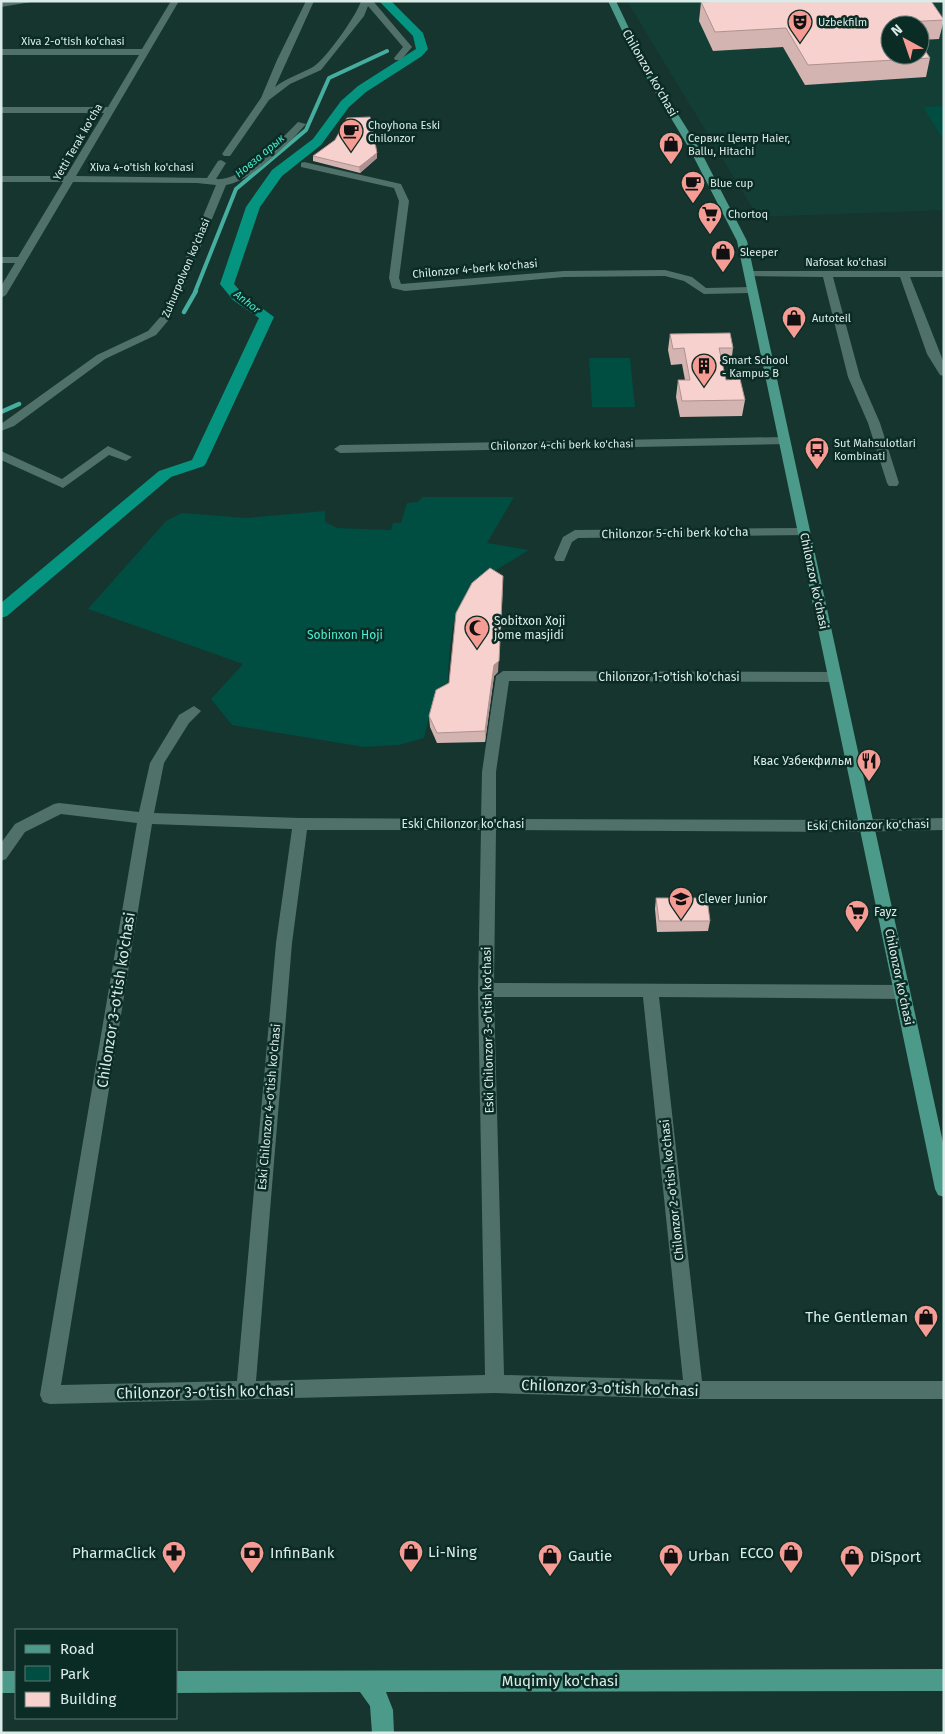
<svg xmlns="http://www.w3.org/2000/svg" width="945" height="1734" viewBox="0 0 945 1734" font-family="'Fira Sans',sans-serif">
<style>
.built{fill:#133e36;fill-rule:evenodd}
.green{fill:#004d41}
.lines{fill:none;stroke-linecap:round;stroke-linejoin:round}
.stream-far1{stroke:#45ae9e;stroke-width:4}
.stream{stroke:#45ae9e;stroke-width:4.5}
.canal{fill:#05947f;fill-rule:evenodd}
.minor{fill:#507169;fill-rule:evenodd}
.major{fill:#4c9a8a;fill-rule:evenodd}
.wall{fill:#d4b4b0}
.shaded-wall{fill:#ad9290}
.building{fill:#f7d1cd;stroke:#ad9290}
.labels{text-anchor:middle;dominant-baseline:central;stroke-width:5;stroke-linejoin:round;paint-order:stroke}
.far-poi-label{font-size:11px;fill:#dbece8;stroke:#0b2b25;text-anchor:start}
.far-street-label{font-size:11px;fill:#dbece8;stroke:#0b2b25}
.far-water-label{font-size:11px;font-style:italic;fill:#47eacc;stroke:#0b2b25}
.street-label{font-size:12px;fill:#dbece8;stroke:#0b2b25}
.poi-label{font-size:12px;fill:#dbece8;stroke:#0b2b25;text-anchor:start}
.park-label{font-size:12px;fill:#4deed1;stroke:#0b2b25}
.near-street-label{font-size:15px;fill:#dbece8;stroke:#0b2b25}
.near-poi-label{font-size:15px;fill:#dbece8;stroke:#0b2b25;text-anchor:start}
</style>
<rect width="100%" height="100%" fill="#16352f"/>
<!-- built -->
<path class="built" d="M627 1H944V210L758 217ZM890 25H920V55H890Z"/>
<!-- green -->
<g class="green">
<path d="M944 106V139H943L923 107Z"/>
<path d="M589 358H630L635 407H592Z"/>
<path d="M422 497H514L487 543 529 550C510 562 484 575 469 592 447 619 450 660 447 692L433 700 424 738 399 745 364 747 232 725 211 699 243 664 88 609 166 521 182 513 247 518 325 511V522L337 528 391 530 393 523H401L407 503 418 502Z"/>
</g>
<g class="lines">
<!-- stream-far1 -->
<path class="stream-far1" d="M195 292 236 189 306 130 329 78 387 51"/>
<!-- stream -->
<g class="stream">
<path d="M184 312 196 291"/>
<path d="M1 412 19 404"/>
</g>
<!-- canal -->
<path class="canal" d="M379 1H391L423 33 428 49 422 56 366 92 349 107 321 145 282 176 260 207 234 284 243 294 274 317 206 463 204 466 171 477 7 616 1 618V603L159 471 192 460 259 318 233 300 220 284 246 207 272 170 313 139 341 101 358 86 416 49 413 36Z"/>
<!-- minor -->
<g class="minor">
<path d="M11 1H37L1 7V2Z"/>
<path d="M171 1H179L76 176 207 178 218 161 221 160 226 163 216 179C242 182 280 140 298 122L306 124C289 144 251 181 226 185L172 316 156 335 105 359 14 426 1 431V424L97 355 148 331 162 315 216 185 197 183 73 182 6 295 1 298V286L15 263H1V257H18L63 182H1V176H66L104 113H1V107H108L139 55H1V49H142Z"/>
<path d="M306 1H314L275 87C287 78 300 74 313 67 325 60 357 15 361 1H373L412 47 401 60H395L394 58 403 47 368 6 364 16 321 70 290 84 269 100 230 156H224L222 154 261 98 277 60Z"/>
<path d="M304 162 401 184 409 201 399 278 401 284 564 271 665 270 692 277 706 288 751 287 756 290 751 293 704 294 684 281 665 276 564 277 405 291 392 288 389 278 399 201 394 188 301 167V163Z"/>
<path d="M749 271H944V277H910L944 363V376L940 375 927 354 900 277H833L860 377 880 423 899 483 897 486H889L887 483 868 423 848 377 823 277 745 276V272Z"/>
<path d="M783 437 787 438V444L340 453 334 449 340 445Z"/>
<path d="M108 446 132 457 126 461 109 455 63 488 1 460V451L62 479Z"/>
<path d="M803 528 809 532 807 535 578 538 572 542 564 561H556L554 558 563 537 575 530Z"/>
<path d="M503 671 834 672 841 677 834 682 509 681 496 772V819L842 820 944 818V830L842 832 496 830 494 983 902 985 908 987 910 992 908 997 902 999 659 997 702 1381H944V1399H694L495 1393 50 1404 43 1402 40 1395 137 823 61 814 25 832 6 859 1 861V843L15 824 54 804 59 803 139 812 150 763 179 715 194 706 201 711 189 723 164 763 154 813 300 818 481 819 482 772 496 676ZM152 824 292 829 276 943 237 1381 61 1385ZM307 830H481L478 990 485 1375 256 1381 292 943ZM494 997H643L683 1380 504 1375Z"/>
</g>
<!-- major -->
<g class="major">
<path d="M608 1H616L644 60 699 148 747 241 944 1147V1197L938 1195 935 1189 737 241 689 148 636 60Z"/>
<path d="M944 1669V1691L386 1692 393 1710 394 1733H372L370 1706 360 1692 176 1693V1671Z"/>
<rect x="1" y="1671" width="15" height="22"/>
</g>
</g>
<!-- wall -->
<g class="wall">
<path d="M701 2 944 20 939 39 920 40V25H890L930 58 926 77 805 85 783 47 713 51 699 21Z"/>
<path d="M313 156 377 158 360 173 313 161Z"/>
<path d="M670 334 733 348 731 364H722L726 380 745 400 742 416 680 417 676 397 678 380H685L682 364 671 365 668 350Z"/>
<path d="M498 672 494 676 485 742 437 743 430 727 429 716Z"/>
<path d="M656 898 710 921 708 931 657 932 655 909Z"/>
</g>
<!-- shaded-wall -->
<g class="shaded-wall">
<path d="M377 153V158L360 173 359 167Z"/>
<path d="M503 587 498 672 494 676 485 742V731Z"/>
</g>
<!-- building -->
<g class="building">
<path d="M722 1H931L944 20 905 22 907 25H890V55H920V43L930 58 808 65 786 28 715 32 701 2Z"/>
<path d="M370 117 377 153 359 167 313 156 335 140 347 118Z"/>
<path d="M730 333 733 348H719L726 380 740 379 745 400 682 401 678 380H690L684 348 673 349 670 334Z"/>
<path d="M490 568 503 576 499 661 494 665 485 731 437 733 429 716 436 690 449 683 456 613 472 583Z"/>
<path d="M656 898H707L710 921H659Z"/>
</g>
<!-- icons -->
<defs>
<symbol id="theatre-pin" viewBox="-11 -11 22 30"><path d="M0 17L-7.5 6A9.5 9.5 0 1 1 7.5 6Z" fill="#f59c94" stroke="#0b2b25"/><path d="M-5-5.5Q0-4 5-5.5V0Q5 5 0 6Q-5 5-5 0ZM-3.3-2.5H-1v1.5H-3.3ZM1-2.5H3.3v1.5H1ZM-2.8 1Q0 5.5 2.8 1Z" fill="#111"/></symbol>
<symbol id="cafe-pin" viewBox="-11 -11 22 30"><path d="M0 17L-7.5 6A9.5 9.5 0 1 1 7.5 6Z" fill="#f59c94" stroke="#0b2b25"/><path d="M-5.5-4.5H6V0H3Q3 3.5 0 3.5H-2.5Q-5.5 3.5-5.5 0ZM3-3.2v2h1.7v-2ZM-6 4.5H4V6H-6Z" fill="#111"/></symbol>
<symbol id="shop-pin" viewBox="-11 -11 22 30"><path d="M0 17L-7.5 6A9.5 9.5 0 1 1 7.5 6Z" fill="#f59c94" stroke="#0b2b25"/><path d="M-5-2.5h2.3a2.7 3.5 0 0 1 5.4 0H5L5.5 6h-11ZM-1.5-2.5h3a1.5 2.3 0 0 0-3 0Z" fill="#111"/></symbol>
<symbol id="supermarket-pin" viewBox="-11 -11 22 30"><path d="M0 17L-7.5 6A9.5 9.5 0 1 1 7.5 6Z" fill="#f59c94" stroke="#0b2b25"/><path d="M-6-5.5h2.5l.6 2H6L4.5 2H-2.5L-4.4-4H-6ZM-1.5 3.2a1.3 1.3 0 1 0 .1 0ZM3 3.2a1.3 1.3 0 1 0 .1 0Z" fill="#111"/></symbol>
<symbol id="building-pin" viewBox="-11 -11 22 30"><path d="M0 17L-7.5 6A9.5 9.5 0 1 1 7.5 6Z" fill="#f59c94" stroke="#0b2b25"/><path d="M-4-6H4V6H1V3H-1V6H-4ZM-2.5-4.3h1.7v1.8h-1.7ZM.8-4.3h1.7v1.8H.8ZM-2.5-1h1.7V.8h-1.7ZM.8-1h1.7V.8H.8Z" fill="#111"/></symbol>
<symbol id="bus-pin" viewBox="-11 -11 22 30"><path d="M0 17L-7.5 6A9.5 9.5 0 1 1 7.5 6Z" fill="#f59c94" stroke="#0b2b25"/><path d="M-5-6H5V4H4V6H2V4H-2V6H-4V4H-5ZM-3.5-4V0h7V-4ZM-3.5 1.2v1.5H-2V1.2ZM2 1.2v1.5H3.5V1.2Z" fill="#111"/></symbol>
<symbol id="mosque-pin" viewBox="-11 -11 22 30"><path d="M0 17L-7.5 6A9.5 9.5 0 1 1 7.5 6Z" fill="#f59c94" stroke="#0b2b25"/><path d="M3.5-4.9A6 6 0 1 0 3.5 4.9A5 5 0 1 1 3.5-4.9Z" fill="#111"/></symbol>
<symbol id="restaurant-pin" viewBox="-11 -11 22 30"><path d="M0 17L-7.5 6A9.5 9.5 0 1 1 7.5 6Z" fill="#f59c94" stroke="#0b2b25"/><path d="M-5-6h1v4h1v-4h1v4h1v-4h1v5L-1.5 .5V6h-2V.5L-5-1ZM5-6V6H3V1.5H1.5Q1.5-4 5-6Z" fill="#111"/></symbol>
<symbol id="school-pin" viewBox="-11 -11 22 30"><path d="M0 17L-7.5 6A9.5 9.5 0 1 1 7.5 6Z" fill="#f59c94" stroke="#0b2b25"/><path d="M0-5L7-2L0 1L-7-2ZM-4 1L0 2.5L4 1V4Q0 6-4 4Z" fill="#111"/></symbol>
<symbol id="pharmacy-pin" viewBox="-11 -11 22 30"><path d="M0 17L-7.5 6A9.5 9.5 0 1 1 7.5 6Z" fill="#f59c94" stroke="#0b2b25"/><path d="M-2-6h4v4h4v4h-4v4h-4v-4h-4v-4h4Z" fill="#111"/></symbol>
<symbol id="bank-pin" viewBox="-11 -11 22 30"><path d="M0 17L-7.5 6A9.5 9.5 0 1 1 7.5 6Z" fill="#f59c94" stroke="#0b2b25"/><path d="M-6-4H6V4H-6ZM0-2.3a2.3 2.3 0 1 0 0 4.6a2.3 2.3 0 1 0 0-4.6Z" fill="#111"/></symbol>
</defs>
<g fill-rule="evenodd">
<use href="#theatre-pin" x="786" y="8" width="28" height="38"/>
<use href="#cafe-pin" x="337" y="117" width="28" height="38"/>
<use href="#shop-pin" x="657" y="130" width="28" height="38"/>
<use href="#cafe-pin" x="679" y="169" width="28" height="38"/>
<use href="#supermarket-pin" x="696" y="200" width="28" height="38"/>
<use href="#shop-pin" x="709" y="238" width="28" height="38"/>
<use href="#shop-pin" x="780" y="304" width="28" height="38"/>
<use href="#building-pin" x="690" y="352" width="28" height="38"/>
<use href="#bus-pin" x="803" y="435" width="28" height="38"/>
<use href="#mosque-pin" x="463" y="614" width="28" height="38"/>
<use href="#restaurant-pin" x="855" y="747" width="28" height="38"/>
<use href="#school-pin" x="667" y="885" width="28" height="38"/>
<use href="#supermarket-pin" x="843" y="898" width="28" height="38"/>
<use href="#shop-pin" x="912" y="1303" width="28" height="38"/>
<use href="#shop-pin" x="397" y="1538" width="28" height="38"/>
<use href="#pharmacy-pin" x="160" y="1539" width="28" height="38"/>
<use href="#bank-pin" x="238" y="1539" width="28" height="38"/>
<use href="#shop-pin" x="777" y="1539" width="28" height="38"/>
<use href="#shop-pin" x="536" y="1542" width="28" height="38"/>
<use href="#shop-pin" x="657" y="1542" width="28" height="38"/>
<use href="#shop-pin" x="838" y="1543" width="28" height="38"/>
</g>
<g class="labels">
<!-- far-poi labels -->
<g class="far-poi-label">
<text x="818" y="22">Uzbekfilm</text>
<text x="368" y="125">Choyhona Eski<tspan x="368" dy="13">Chilonzor</tspan></text>
<text x="688" y="138">Сервис Центр Haier,<tspan x="688" dy="13">Ballu, Hitachi</tspan></text>
<text x="710" y="183">Blue cup</text>
<text x="728" y="214">Chortoq</text>
<text x="740" y="252">Sleeper</text>
<text x="812" y="318">Autoteil</text>
<text x="722" y="360">Smart School<tspan x="722" dy="13">- Kampus B</tspan></text>
<text x="834" y="443">Sut Mahsulotlari<tspan x="834" dy="13">Kombinati</tspan></text>
</g>
<!-- far-street labels -->
<g class="far-street-label">
<text x="73" y="41">Xiva 2-o'tish ko'chasi</text>
<text transform="translate(78 142) rotate(-60)">Yetti Terak ko'cha</text>
<text x="142" y="167">Xiva 4-o'tish ko'chasi</text>
<text x="846" y="262">Nafosat ko'chasi</text>
<text transform="translate(186 268) rotate(-67)">Zuhurpolvon ko'chasi</text>
<text transform="translate(475 269) rotate(-5)">Chilonzor 4-berk ko'chasi</text>
<text transform="translate(562 445) rotate(-1)">Chilonzor 4-chi berk ko'chasi</text>
</g>
<!-- far-water labels -->
<g class="far-water-label">
<text transform="translate(260 156) rotate(-40)">Новза арык</text>
<text transform="translate(247 302) rotate(38)">Anhor</text>
</g>
<!-- street labels -->
<g class="street-label">
<text transform="translate(650 73) rotate(60)">Chilonzor ko'chasi</text>
<text transform="translate(675 533) rotate(-1)">Chilonzor 5-chi berk ko'cha</text>
<text transform="translate(814 581) rotate(78)">Chilonzor ko'chasi</text>
<text x="669" y="677">Chilonzor 1-o'tish ko'chasi</text>
<text x="463" y="824">Eski Chilonzor ko'chasi</text>
<text transform="translate(868 825) rotate(-1)">Eski Chilonzor ko'chasi</text>
<text transform="translate(899 977) rotate(78)">Chilonzor ko'chasi</text>
<text transform="translate(488 1030) rotate(-91)">Eski Chilonzor 3-o'tish ko'chasi</text>
<text transform="translate(269 1107) rotate(-85)">Eski Chilonzor 4-o'tish ko'chasi</text>
<text transform="translate(672 1190) rotate(-96)">Chilonzor 2-o'tish ko'chasi</text>
</g>
<!-- poi labels -->
<g class="poi-label">
<text x="494" y="621">Sobitxon Xoji<tspan x="494" dy="14">jome masjidi</tspan></text>
<text x="852" y="761" text-anchor="end">Квас Узбекфильм</text>
<text x="698" y="899">Clever Junior</text>
<text x="874" y="912">Fayz</text>
</g>
<!-- park labels -->
<g class="park-label">
<text x="345" y="635">Sobinxon Hoji</text>
</g>
<!-- near-street labels -->
<g class="near-street-label">
<text transform="translate(116 1000) rotate(-81)">Chilonzor 3-o'tish ko'chasi</text>
<text transform="translate(610 1388) rotate(2)">Chilonzor 3-o'tish ko'chasi</text>
<text transform="translate(205 1392) rotate(-1)">Chilonzor 3-o'tish ko'chasi</text>
<text x="560" y="1681">Muqimiy ko'chasi</text>
</g>
<!-- near-poi labels -->
<g class="near-poi-label">
<text x="908" y="1317" text-anchor="end">The Gentleman</text>
<text x="428" y="1552">Li-Ning</text>
<text x="156" y="1553" text-anchor="end">PharmaClick</text>
<text x="270" y="1553">InfinBank</text>
<text x="774" y="1553" text-anchor="end">ECCO</text>
<text x="568" y="1556">Gautie</text>
<text x="688" y="1556">Urban</text>
<text x="870" y="1557">DiSport</text>
</g>
</g>
<!-- border -->
<rect width="945" height="1734" fill="none" stroke="#dbece8" stroke-width="5"/>
<!-- legend -->
<rect x="15" y="1629" width="162" height="90" fill="#0b2b25" stroke="#5e7873"/>
<rect x="25" y="1645" width="25" height="8" fill="#4c9a8a" stroke="#5e7873"/>
<text x="60" y="1654" font-size="15" fill="#dbece8">Road</text>
<rect x="25" y="1666" width="25" height="15" fill="#004d41" stroke="#5e7873"/>
<text x="60" y="1679" font-size="15" fill="#dbece8">Park</text>
<rect x="25" y="1692" width="25" height="15" fill="#f7d1cd" stroke="#5e7873"/>
<text x="60" y="1704" font-size="15" fill="#dbece8">Building</text>
<!-- north arrow -->
<g transform="translate(905 40) rotate(320)"><circle r="24" fill="#0b2b25" stroke="#5e7873"/>
<path d="M0-4L9 19L0 12L-9 19Z" fill="#f59c94"/>
<text y="-8" font-size="14" font-weight="bold" text-anchor="middle" fill="#dbece8">N</text>
</g>
</svg>
